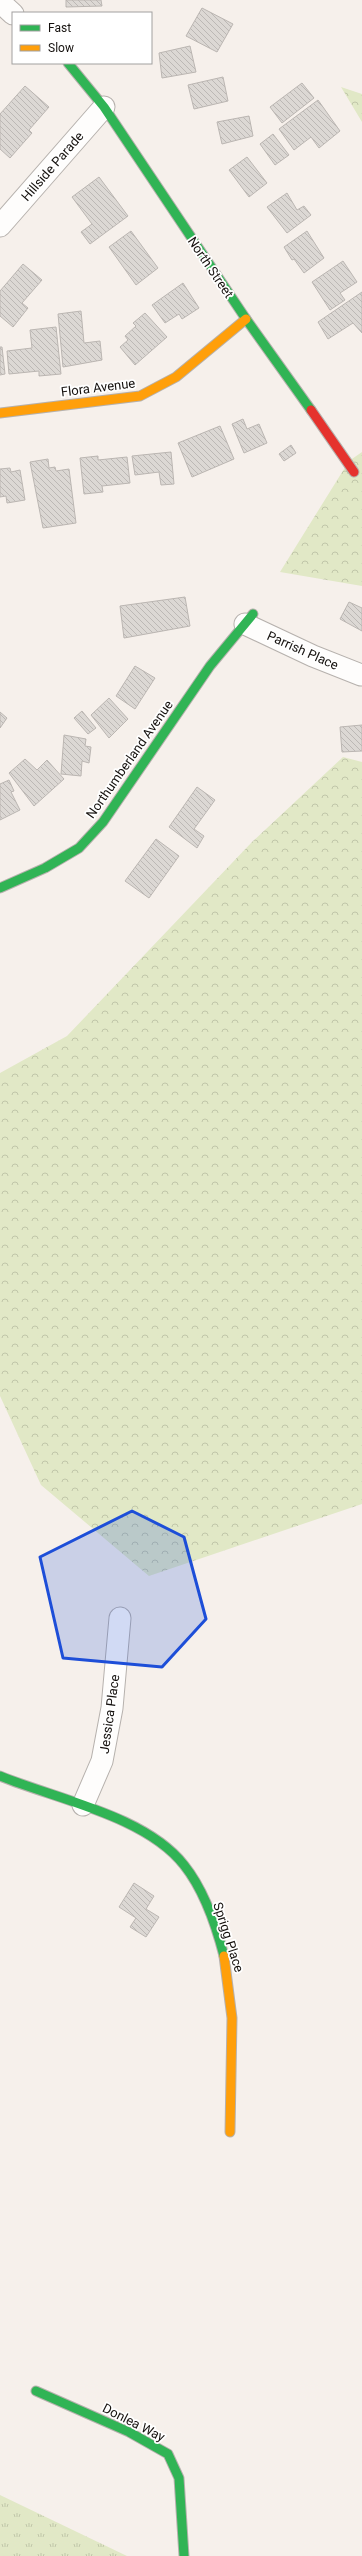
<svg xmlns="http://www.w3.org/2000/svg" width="362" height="2556" font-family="Roboto,sans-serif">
	<defs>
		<pattern id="forest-crowns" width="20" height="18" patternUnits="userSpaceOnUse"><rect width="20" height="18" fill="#e1e8c6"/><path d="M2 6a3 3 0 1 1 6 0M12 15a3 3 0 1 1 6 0" fill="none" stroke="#c0c6a9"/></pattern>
		<pattern id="park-tufts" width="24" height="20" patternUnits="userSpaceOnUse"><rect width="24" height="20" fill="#e1e8c6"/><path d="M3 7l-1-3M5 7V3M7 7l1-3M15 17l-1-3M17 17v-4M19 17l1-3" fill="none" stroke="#c0c6a9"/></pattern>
		<pattern id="building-back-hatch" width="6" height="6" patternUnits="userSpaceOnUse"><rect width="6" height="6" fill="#dcd8d4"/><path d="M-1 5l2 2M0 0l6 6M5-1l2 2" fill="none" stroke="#bcb8b5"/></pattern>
	</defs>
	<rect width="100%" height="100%" fill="#f6f0eb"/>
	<path fill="url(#forest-crowns)" d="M341,87L362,94V122Z
		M362,452V586L280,572L349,461Z
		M343,757L362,762V1504L149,1576L41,1485L0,1396V1073L67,1036L252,842Z"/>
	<path fill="url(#park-tufts)" d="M0,2495L127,2556H0Z"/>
	<path fill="url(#building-back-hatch)" stroke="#bbb6b2" d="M66,0H101L102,6L66,7Z
		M202,8L233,24L217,52L186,36Z
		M190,46L196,72L162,78L159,53Z
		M223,77L228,101L194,109L188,85Z
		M302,83L314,98L282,123L270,107Z
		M25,86L49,107L29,130L32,133L10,158L0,149V114Z
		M318,100L340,131L319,148L311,137L294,150L279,129Z
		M249,116L253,136L222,144L217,122Z
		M273,134L289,155L275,165L260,144Z
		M247,157L267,183L249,197L229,170Z
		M99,177L128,216L90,244L81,232L92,224L72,197Z
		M287,193L297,210L304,206L311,215L287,233L267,207Z
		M131,231L158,268L136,285L109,247Z
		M307,231L324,258L304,273L294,259L292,260L284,247Z
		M343,261L357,282L340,293L345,300L330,310L312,282Z
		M23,264L42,280L22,303L28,308L13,327L0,316V291Z
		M183,283L199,308L182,319L179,314L165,323L152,305Z
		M362,292V333L353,323L328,339L318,322Z
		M81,311L84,343L100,341L102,360L63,367L58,314Z
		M145,313L167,337L135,365L120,347L128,340L125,336L136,326L133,323Z
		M56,327L61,374L39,376V371L9,374L7,351L32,348L30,330Z
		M0,347H2L5,374L0,375Z
		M243,419L247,429L259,424L267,443L244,453L232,424Z
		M220,426L234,459L192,477L178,443Z
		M291,445L296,453L284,461L279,454Z
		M171,452L174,484L161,485L159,472L135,475L132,456Z
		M98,456V460L127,457L130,483L102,486L103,492L84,494L80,458Z
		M48,459L49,468L55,467L56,471L69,469L76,523L43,528L30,462Z
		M10,468L11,472L20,470L25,500L7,503L6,496L0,497V469Z
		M185,597L190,626L124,638L120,606Z
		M349,602L362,608V631L340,619Z
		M135,666L155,678L135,709L116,696Z
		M109,698L128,719L109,738L91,715Z
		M82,711L96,728L88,734L74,718Z
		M0,712L7,718L0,728Z
		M362,725V751L342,752L340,727Z
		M64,735L86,739L85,746L91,747L89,763L82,761L81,776L61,774Z
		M25,759L37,770L47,760L64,779L34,806L9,773Z
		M9,780L14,791L11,792L20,810L0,820V784Z
		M197,787L215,800L194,829L204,836L197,848L169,827Z
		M156,839L179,856L149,898L125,881Z
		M134,1883L154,1896L146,1909L159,1917L146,1937L130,1927L136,1918L119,1907Z"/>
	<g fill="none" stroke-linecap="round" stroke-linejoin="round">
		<defs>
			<path id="street" d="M0,2L13,14
				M0,226L104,107
				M245,624L313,656L361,675
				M83,1805L102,1761L112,1708L120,1618"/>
			<path id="fast" d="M68,63L104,107L246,319L311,410
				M0,888L45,868L79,848L103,822L210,666L253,614
				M0,1776C56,1799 146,1816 184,1865C204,1890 216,1925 224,1956
				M36,2391L129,2432L168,2454L179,2478L184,2556"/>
			<path id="slow" d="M0,413L140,396L176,377L246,319
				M224,1956L232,2018L230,2132"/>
			<path id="jam" d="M311,410L354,472"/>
		</defs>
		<use href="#street" stroke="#b6b1ad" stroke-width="23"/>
		<use href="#fast" stroke="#b6b1ad" stroke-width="11"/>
		<use href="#slow" stroke="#b6b1ad" stroke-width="11"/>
		<use href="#jam" stroke="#b6b1ad" stroke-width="11"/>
		<use href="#street" stroke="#fefdfc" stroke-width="21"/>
		<use href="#fast" stroke="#30b455" stroke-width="9"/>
		<use href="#slow" stroke="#ff9f0a" stroke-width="9"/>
		<use href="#jam" stroke="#e5322d" stroke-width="9"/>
	</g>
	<path fill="#1d4ed8" fill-opacity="0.2" stroke="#1d4ed8" stroke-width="3" stroke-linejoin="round" d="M132,1511L184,1537L206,1619L162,1667L63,1658L40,1557Z"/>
	<g text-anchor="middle" stroke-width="3.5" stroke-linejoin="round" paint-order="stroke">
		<g font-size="13" fill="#15110e" stroke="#fff">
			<text transform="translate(52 166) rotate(-49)" y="5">Hillside Parade</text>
			<text transform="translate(211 267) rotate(56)" y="5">North Street</text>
			<text transform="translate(98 387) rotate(-7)" y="5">Flora Avenue</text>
			<text transform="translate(303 650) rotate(24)" y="5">Parrish Place</text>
			<text transform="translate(129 759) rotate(-55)" y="5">Northumberland Avenue</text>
			<text transform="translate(109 1714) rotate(-82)" y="5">Jessica Place</text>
			<text transform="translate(229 1937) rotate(72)" y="5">Sprigg Place</text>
			<text transform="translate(134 2422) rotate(27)" y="5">Donlea Way</text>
		</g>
	</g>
	<rect x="12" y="12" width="140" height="52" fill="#ffffff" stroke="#a1a09f"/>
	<rect x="20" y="25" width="20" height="6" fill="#30b455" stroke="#a1a09f"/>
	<text x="48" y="32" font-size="12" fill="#15110e">Fast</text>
	<rect x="20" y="45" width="20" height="6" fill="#ff9f0a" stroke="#a1a09f"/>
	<text x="48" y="52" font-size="12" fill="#15110e">Slow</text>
</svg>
